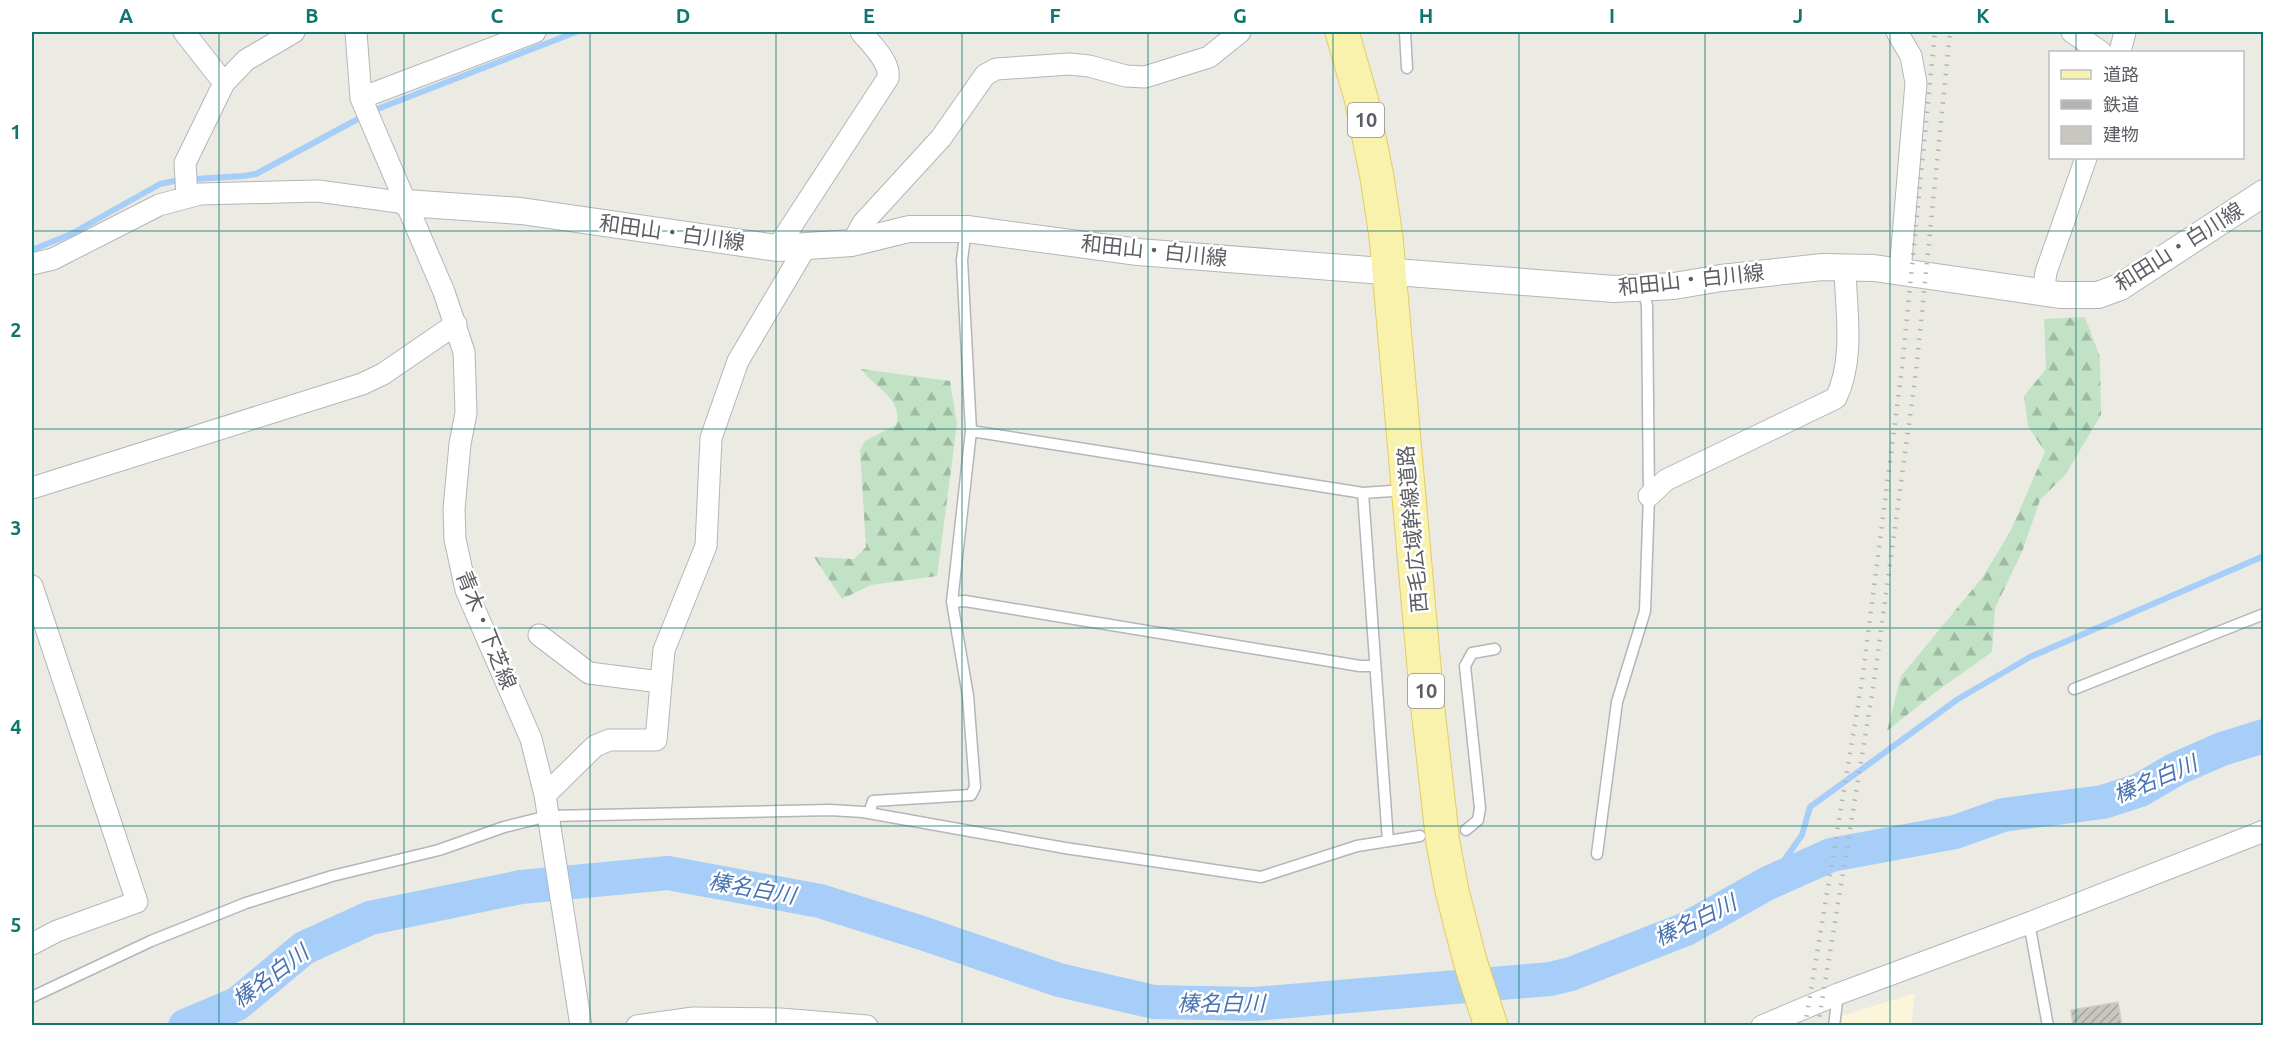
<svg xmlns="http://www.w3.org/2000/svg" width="2295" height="1057" font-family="Ubuntu,'Noto Sans JP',sans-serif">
	<defs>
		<pattern id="forest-firs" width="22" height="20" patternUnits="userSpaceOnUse" patternTransform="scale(1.5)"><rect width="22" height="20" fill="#c1e2c4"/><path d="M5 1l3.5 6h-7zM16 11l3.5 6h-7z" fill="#a0baa3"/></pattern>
		<pattern id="building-hatch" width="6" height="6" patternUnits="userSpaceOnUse" patternTransform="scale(1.5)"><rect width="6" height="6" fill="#c8c6c0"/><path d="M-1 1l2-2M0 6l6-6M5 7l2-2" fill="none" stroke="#a5a49f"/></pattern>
	</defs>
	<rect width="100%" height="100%" fill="#ecebe3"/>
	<path fill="#fbf6d9" d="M1915,993L1911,1025H1841L1842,1016Z"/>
	<path fill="url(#forest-firs)" d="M2085,317L2100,357L2101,415L2065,475L2040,500L2022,552L1995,608L1992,652L1937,691L1887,731L1901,676L1982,578L2010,532L2045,452L2028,426L2024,396L2046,369L2044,319Z
		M861,369L950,381L957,424L937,576L871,585L842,599L814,557L854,559L866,547L860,450L865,441L896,425C904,399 875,388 861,369Z"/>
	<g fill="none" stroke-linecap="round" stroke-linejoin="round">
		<path stroke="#a7cef8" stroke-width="6" d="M375,110L576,32
			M32,250L71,234L160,184L179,180L243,176L256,174L356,120
			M1768,883L1802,835L1810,807L1958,699L2030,657L2264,556"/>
		<path stroke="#a7cef8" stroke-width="34" d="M185,1026L237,1004L304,948L370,918L521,887L668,873L820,901L922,933L1059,980L1154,1002L1255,1004L1550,979L1571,974L1686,929L1768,883L1831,855L1955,832L2003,815L2103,802L2140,790L2176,769L2222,749L2264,736"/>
	</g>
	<path fill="url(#building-hatch)" stroke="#d0cdc2" stroke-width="1.5" d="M2118,1002L2122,1026H2073L2071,1010Z"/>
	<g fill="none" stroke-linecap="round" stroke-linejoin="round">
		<defs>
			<path id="service" d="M1405,32L1407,68
				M966,229L962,260L971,431L952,602L965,601L1360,666H1375
				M971,431L1363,493L1406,490
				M1363,493L1388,841
				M2074,689L2264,614
				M869,813L873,801L971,795L975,787L968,696L952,602
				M1466,830L1478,820L1480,808L1465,666L1472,653L1495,649
				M1597,854L1617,702L1645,611L1649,496L1647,306L1643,287
				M2029,923L2048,1026
				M32,997L151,941L246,903L332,876L439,850L504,827L548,816L830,810L863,812L1065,848L1261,877L1357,846L1420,836
				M1834,1026L1838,994"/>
			<path id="minor" d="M184,32L224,83L185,163L187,197
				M356,32L361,98L444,292L464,352L466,413L460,444L454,509L455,539L466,590L531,739L545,795L581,1026
				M1897,32L1911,56L1916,83L1900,272
				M2072,32L2101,52
				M2120,52L2125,32
				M224,83L246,60L294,32
				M361,98L535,32
				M852,243L863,223L941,138L985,75L996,69L1070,64L1089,66L1126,76L1145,77L1209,57L1240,32
				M777,248L888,78C891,62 870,43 861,32
				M32,264L53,259L159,205L200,194L318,191L406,203
				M2043,293L2046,272L2086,158
				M32,488L362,384L383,374L456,324
				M1649,496L1666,480L1836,398C1855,359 1846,310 1845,269
				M32,586L137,902L57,931L32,944
				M539,635L589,673L660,682
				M545,795L595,746L609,740H656L664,650L706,546L711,438L738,361L805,248
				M637,1026L693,1018L780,1019L867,1026
				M1762,1026L1838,994L2029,923L2264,831"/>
			<path id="tertiary" d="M406,203L521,211L777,248L852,243L909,229H967L1138,252L1614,289L1674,286L1721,278L1822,267L1874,268L2060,295H2098L2120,287L2264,193"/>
			<path id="primary" d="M1342,32L1361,98L1377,177L1386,237L1427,701L1443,843L1452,891L1470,961L1491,1026"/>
		</defs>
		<use href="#service" stroke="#b3b5b9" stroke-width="13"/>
		<use href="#minor" stroke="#b3b5b9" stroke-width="23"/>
		<use href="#tertiary" stroke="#b3b5b9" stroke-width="28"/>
		<use href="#primary" stroke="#e5cb63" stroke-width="35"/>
		<use href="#service" stroke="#fff" stroke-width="10"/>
		<use href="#minor" stroke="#fff" stroke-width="21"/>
		<use href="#tertiary" stroke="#fff" stroke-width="26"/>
		<use href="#primary" stroke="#f8f2ac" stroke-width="33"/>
		<path stroke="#b3b4b4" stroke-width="4.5" stroke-dasharray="1.5 8" stroke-linecap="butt" d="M1805,1026L1862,681L1902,368L1935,32
			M1818,1026L1874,682L1916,372L1950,32"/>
	</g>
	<path fill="none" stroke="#0f766e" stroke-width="1.5" stroke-opacity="0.55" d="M219,32V1026M404,32V1026M590,32V1026M776,32V1026M962,32V1026M1148,32V1026M1333,32V1026M1519,32V1026M1705,32V1026M1890,32V1026M2076,32V52M2076,158V1026M32,231H2264M32,429H2264M32,628H2264M32,826H2264"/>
	<g text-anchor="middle" stroke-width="5" stroke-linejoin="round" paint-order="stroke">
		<g fill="#fff" stroke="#8c8e91" stroke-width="1.5">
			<rect x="1348" y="103" width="36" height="34" rx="4.5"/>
			<rect x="1408" y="674" width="36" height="34" rx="4.5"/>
		</g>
		<g font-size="20" font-weight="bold" fill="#5b5e62">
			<text x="1366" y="127">10</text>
			<text x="1426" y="698">10</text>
		</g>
		<g font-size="21" fill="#5b5e62" stroke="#fff">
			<text transform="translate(672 233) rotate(8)" y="7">和田山・白川線</text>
			<text transform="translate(2179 247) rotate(-32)" y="7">和田山・白川線</text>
			<text transform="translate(1154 251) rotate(6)" y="7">和田山・白川線</text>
			<text transform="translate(1691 280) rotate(-6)" y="7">和田山・白川線</text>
			<text transform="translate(1413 529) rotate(-95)" y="7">西毛広域幹線道路</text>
			<text transform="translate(486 630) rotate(68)" y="7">青木・下芝線</text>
		</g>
		<g font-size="22" font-style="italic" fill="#4973b1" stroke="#fff">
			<text transform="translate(2155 779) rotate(-23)" y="8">榛名白川</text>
			<text transform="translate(752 888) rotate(10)" y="8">榛名白川</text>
			<text transform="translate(1695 920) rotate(-26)" y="8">榛名白川</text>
			<text transform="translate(270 976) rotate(-37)" y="8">榛名白川</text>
			<text x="1221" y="1011">榛名白川</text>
		</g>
	</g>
	<rect width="2295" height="1057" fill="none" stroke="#ffffff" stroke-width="66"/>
	<rect x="2049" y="51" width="195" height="108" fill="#ffffff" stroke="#bdbfc0" stroke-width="1.5"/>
	<rect x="2061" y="70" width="30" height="9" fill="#f8f2ac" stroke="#bdbfc0" stroke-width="1.5"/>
	<text x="2103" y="81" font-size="18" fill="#5b5e62">道路</text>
	<rect x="2061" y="100" width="30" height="9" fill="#b3b4b4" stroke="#bdbfc0" stroke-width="1.5"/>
	<text x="2103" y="111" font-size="18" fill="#5b5e62">鉄道</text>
	<rect x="2061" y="126" width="30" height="18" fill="#c8c6c0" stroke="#bdbfc0" stroke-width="1.5"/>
	<text x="2103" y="141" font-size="18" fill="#5b5e62">建物</text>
	<rect x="33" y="33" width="2229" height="991" fill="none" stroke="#0f766e" stroke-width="2"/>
	<g font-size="20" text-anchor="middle" font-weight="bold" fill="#0f766e">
		<text x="126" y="23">A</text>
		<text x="312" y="23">B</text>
		<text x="497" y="23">C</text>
		<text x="683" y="23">D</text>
		<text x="869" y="23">E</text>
		<text x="1055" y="23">F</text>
		<text x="1240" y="23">G</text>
		<text x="1426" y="23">H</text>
		<text x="1612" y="23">I</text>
		<text x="1798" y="23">J</text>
		<text x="1983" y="23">K</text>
		<text x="2169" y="23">L</text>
		<text x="16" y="139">1</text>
		<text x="16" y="337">2</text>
		<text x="16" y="535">3</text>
		<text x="16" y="734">4</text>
		<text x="16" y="932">5</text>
	</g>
</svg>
